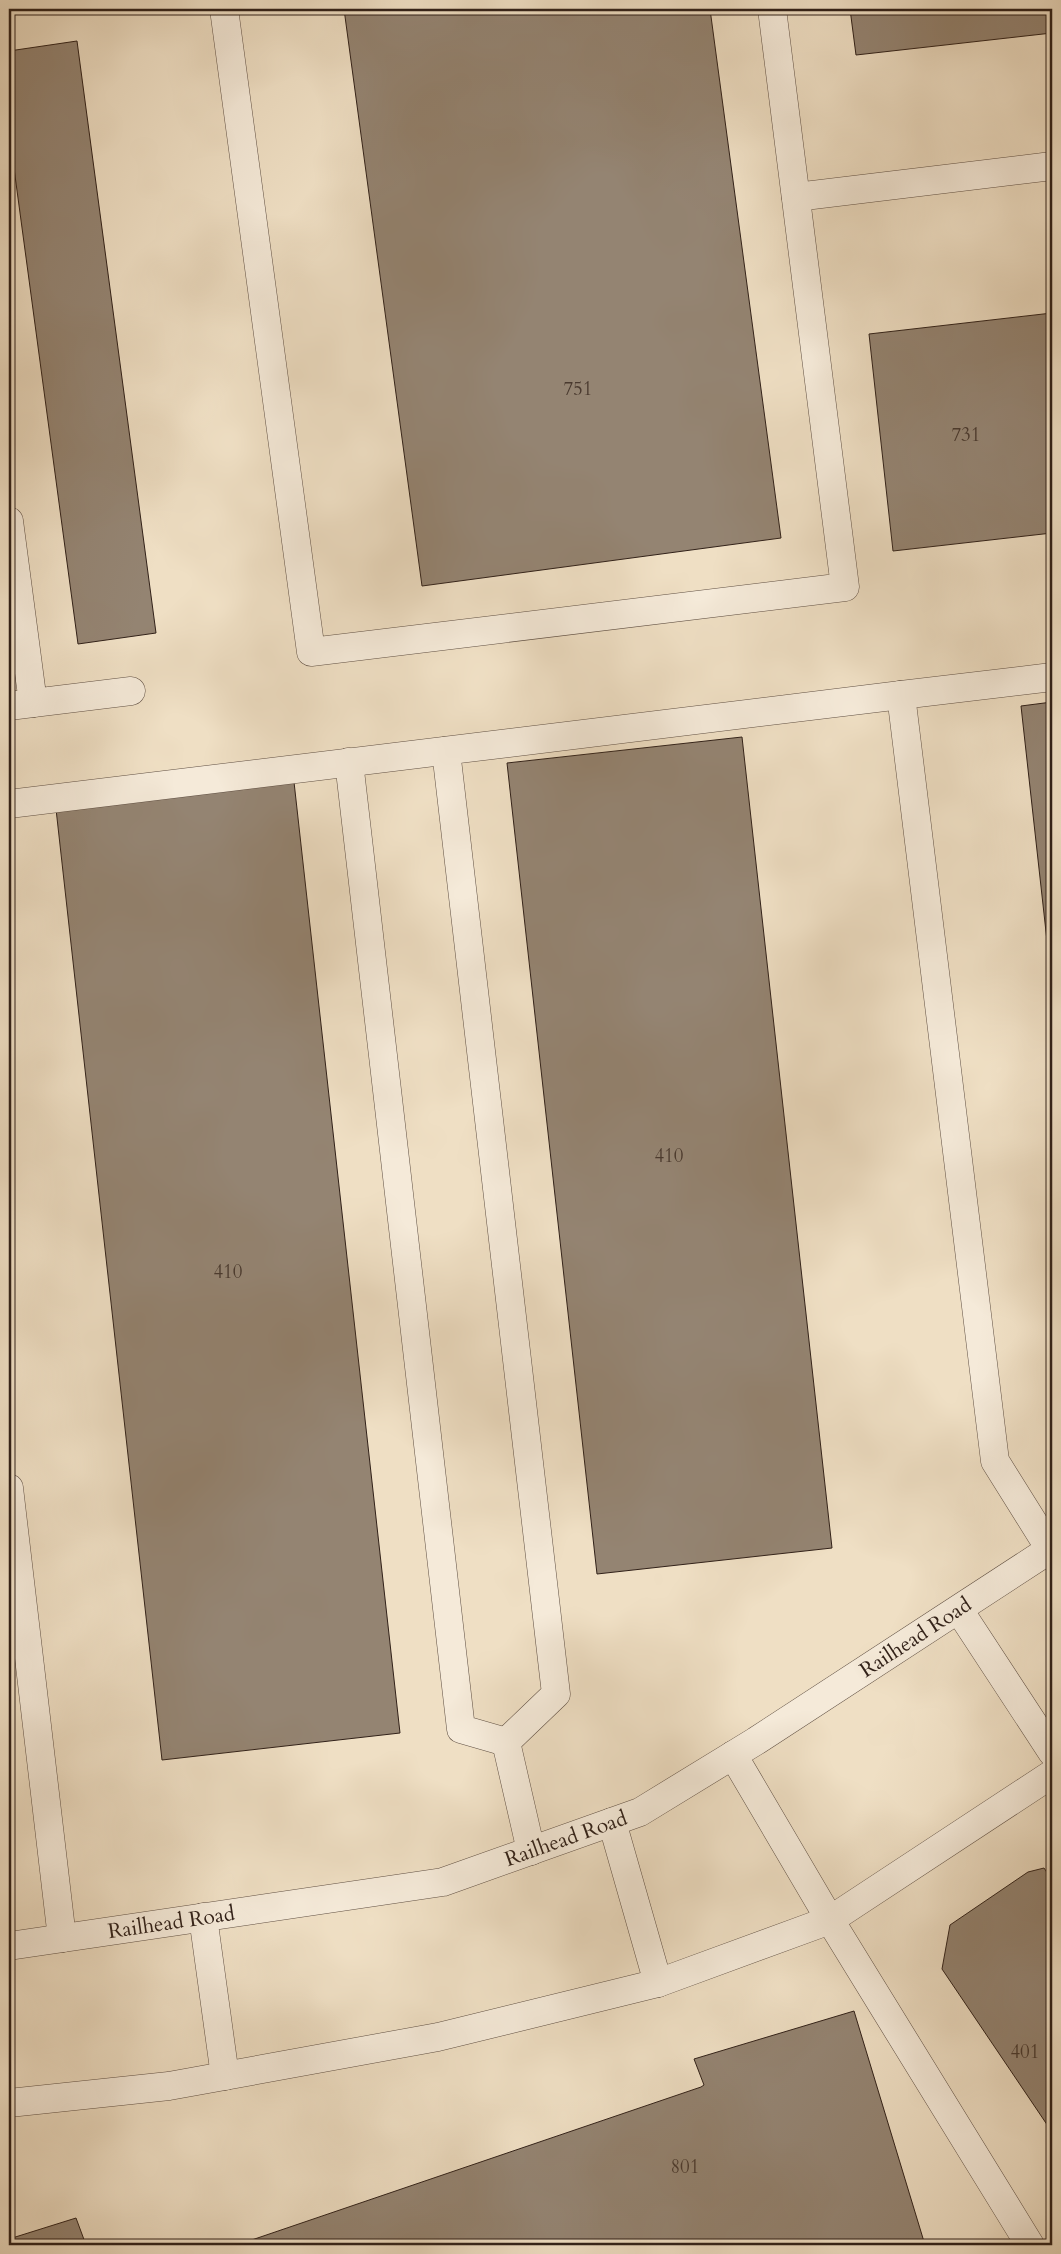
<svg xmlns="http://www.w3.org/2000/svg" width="1061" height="2254" font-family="Cardo,serif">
	<rect width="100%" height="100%" fill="#efdfc4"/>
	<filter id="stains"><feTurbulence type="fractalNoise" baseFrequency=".004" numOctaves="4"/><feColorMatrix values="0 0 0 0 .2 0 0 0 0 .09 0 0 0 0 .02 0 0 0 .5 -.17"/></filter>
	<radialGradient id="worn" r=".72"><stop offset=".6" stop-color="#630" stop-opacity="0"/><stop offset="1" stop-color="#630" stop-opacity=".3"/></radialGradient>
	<path fill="#948472" stroke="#312119" d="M344,9H710L781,538L422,586Z
		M850,9H1052V33L856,55Z
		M77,41L156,633L78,644L9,131V51Z
		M1052,313V533L893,551L869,334Z
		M1052,702V986L1021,706Z
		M742,737L832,1548L597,1574L507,763Z
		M294,782L400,1733L162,1760L56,809Z
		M1044,1868L1052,1880V2132L942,1969L950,1925L1028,1872Z
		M854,2011L925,2245H237L701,2087L704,2085L694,2059Z
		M76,2218L86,2245H9V2239Z"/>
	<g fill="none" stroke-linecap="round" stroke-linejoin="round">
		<defs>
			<g id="minor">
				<path d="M224,9L311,652L845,587L772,9"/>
				<path d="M796,197L1052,166"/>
				<path d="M9,521L33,703L131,691"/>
				<path d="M9,706L33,703"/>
				<path d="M446,751L556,1694L506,1742L531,1851"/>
				<path d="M349,762L461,1729L506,1742"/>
				<path d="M9,804L901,695"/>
				<path d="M9,1488L62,1938"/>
				<path d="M1050,1549L995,1461L901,695L1052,677"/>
				<path d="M959,1610L1052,1752"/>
				<path d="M733,1755L830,1920L1052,1774"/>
				<path d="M612,1822L658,1983"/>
				<path d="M203,1917L225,2076"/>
				<path id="s1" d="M9,1946L443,1882L640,1812L756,1741L1052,1548"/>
				<path d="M9,2103L169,2086L438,2037L658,1983L830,1920L1030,2245"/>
			</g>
		</defs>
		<use href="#minor" stroke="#605044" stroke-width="29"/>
		<use href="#minor" stroke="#f5ead9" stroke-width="28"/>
	</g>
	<g text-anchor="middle" stroke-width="4" stroke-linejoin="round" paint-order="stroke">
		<g font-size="19" fill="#4a3a2f">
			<text x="578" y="395">751</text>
			<text x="966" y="441">731</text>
			<text x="669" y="1162">410</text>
			<text x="228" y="1278">410</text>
			<text x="1025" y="2058">401</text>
			<text x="685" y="2173">801</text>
		</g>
		<g font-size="21" fill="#312119" stroke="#f5ead9">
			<text dy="7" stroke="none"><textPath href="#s1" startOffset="974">Railhead Road</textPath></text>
			<text dy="7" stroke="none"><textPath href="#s1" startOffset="569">Railhead Road</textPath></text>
			<text dy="7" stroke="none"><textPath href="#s1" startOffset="164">Railhead Road</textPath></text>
		</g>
	</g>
	<rect width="1061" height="2254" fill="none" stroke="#efdfc4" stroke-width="30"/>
	<rect x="10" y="10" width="1041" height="2234" fill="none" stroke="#312119" stroke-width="2.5"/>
	<rect x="15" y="15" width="1031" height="2224" fill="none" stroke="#312119"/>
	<rect width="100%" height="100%" filter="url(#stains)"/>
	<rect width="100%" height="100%" fill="url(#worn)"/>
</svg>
